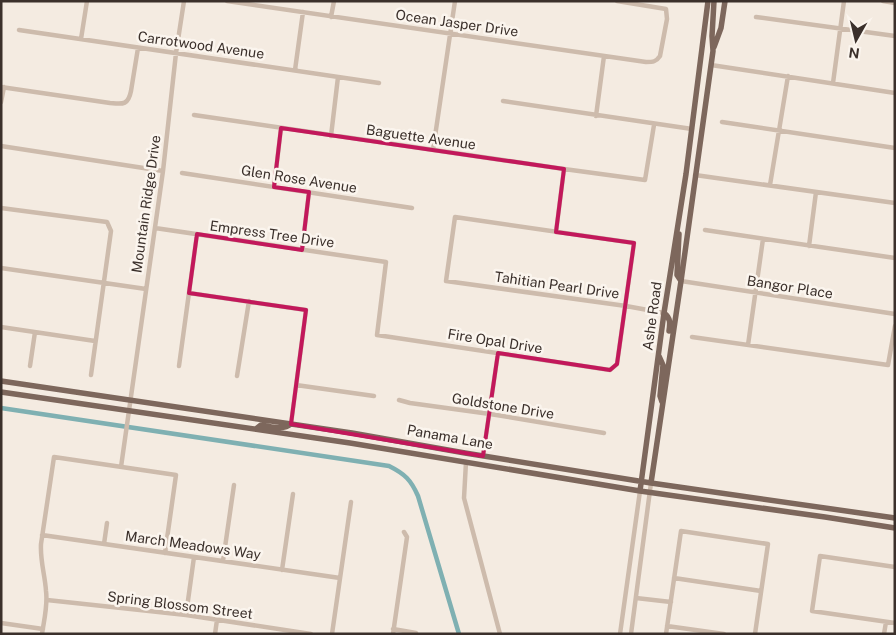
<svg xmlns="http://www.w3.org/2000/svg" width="896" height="635" font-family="'Public Sans',sans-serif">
	<rect width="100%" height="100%" fill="#f4ebe1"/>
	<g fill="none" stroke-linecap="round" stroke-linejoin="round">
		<path stroke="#7fb0b2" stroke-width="4.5" d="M1,408L389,466C405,474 411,480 418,496L459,634"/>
		<path stroke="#cdbbac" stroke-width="4.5" d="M227,1L646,62C653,62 656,62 660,56L667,19L666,9L617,1
			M883,1L895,3
			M331,17L334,1
			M756,17L895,36
			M19,30L379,83
			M81,39L87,1
			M711,65L895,93
			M295,70L303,12
			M833,83L844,1
			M1,87L110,103C122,104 128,106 131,91L138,48
			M503,101L692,129
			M1,102L4,87
			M194,115L564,169L645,180L654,125
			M596,116L604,56
			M722,122L895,148
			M331,136L338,77
			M1,146L163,171
			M433,150L455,1
			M182,173L412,208
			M695,175L895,203
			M770,185L788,76
			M274,187L281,128
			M1,208L107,222L111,231L91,375
			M155,228L386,262L377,335L610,370L617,364L634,243L455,217L446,281L626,306L664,313
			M705,230L895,258
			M556,232L564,169
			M809,246L816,192
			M302,250L309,192
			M1,268L146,289
			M681,281L895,314
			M189,293L306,310L291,424
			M1,327L95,341
			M692,337L888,365L895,326
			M748,345L763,239
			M30,366L35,332
			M179,366L197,234
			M237,376L249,301
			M296,385L374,396
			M399,400L410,403L490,414L604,433
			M483,456L498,353
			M466,462L464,498L500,634
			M121,467L163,171L176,53L184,1
			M42,535L340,578
			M104,544L107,523
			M223,561L234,485
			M895,567L820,556L812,611L895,623
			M282,570L293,494
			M674,578L761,591
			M636,598L671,602
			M47,600L186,615L311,634
			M186,615L194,557
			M1,623L43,629
			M667,626L724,634
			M393,629L416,633
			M42,634C44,620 48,605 46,591C45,575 40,561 41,544L54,457L176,475L165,553
			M215,634L217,620
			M332,634L351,502
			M393,634L407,537L404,532
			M620,634L640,491
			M631,634L651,483
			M666,634L681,531L768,544L755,634
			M884,634L886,622"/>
		<path stroke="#7d675c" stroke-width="5.5" d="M714,47L721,28L725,1
			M679,234L677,275L681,281
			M664,313C671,318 670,324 669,331
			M659,356L663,365L660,396L662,402
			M1,381L352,433L465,453L651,483L895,518
			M1,392L350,443L640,491L825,517L895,528
			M256,429L261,425C270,426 283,431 291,424
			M651,483L681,281L713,51L712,36L714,1
			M640,491L664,313L686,174L708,1"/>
	</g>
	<path fill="none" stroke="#c2185b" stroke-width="4" stroke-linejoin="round" d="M281,128L564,169L556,232L634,243L617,364L610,370L498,353L483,456L291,424L306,310L189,293L197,234L302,250L309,192L274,187Z"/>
	<g text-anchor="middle" stroke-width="5" stroke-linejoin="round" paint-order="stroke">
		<g font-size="14" fill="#3b302b" stroke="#fbf5ee">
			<text transform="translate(457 23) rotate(8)" y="5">Ocean Jasper Drive</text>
			<text transform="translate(201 45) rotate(8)" y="5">Carrotwood Avenue</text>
			<text transform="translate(421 137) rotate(8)" y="5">Baguette Avenue</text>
			<text transform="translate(299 179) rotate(9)" y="5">Glen Rose Avenue</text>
			<text transform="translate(146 204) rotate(-82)" y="5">Mountain Ridge Drive</text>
			<text transform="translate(272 234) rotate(8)" y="5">Empress Tree Drive</text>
			<text transform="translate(557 285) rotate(8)" y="5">Tahitian Pearl Drive</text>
			<text transform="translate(790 287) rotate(9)" y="5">Bangor Place</text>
			<text transform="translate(652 316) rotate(-82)" y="5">Ashe Road</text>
			<text transform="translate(495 341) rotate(9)" y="5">Fire Opal Drive</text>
			<text transform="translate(503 406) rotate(9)" y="5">Goldstone Drive</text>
			<text transform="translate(450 437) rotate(10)" y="5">Panama Lane</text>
			<text transform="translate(193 545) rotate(8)" y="5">March Meadows Way</text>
			<text transform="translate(180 605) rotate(7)" y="5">Spring Blossom Street</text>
		</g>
	</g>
	<rect width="896" height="635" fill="none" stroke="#3b302b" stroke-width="5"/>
	<g transform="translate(856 40) rotate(188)" stroke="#fbf5ee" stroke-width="4" paint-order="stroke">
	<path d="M0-4L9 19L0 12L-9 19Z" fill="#3b302b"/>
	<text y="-8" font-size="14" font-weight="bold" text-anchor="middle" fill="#3b302b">N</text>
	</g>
</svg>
